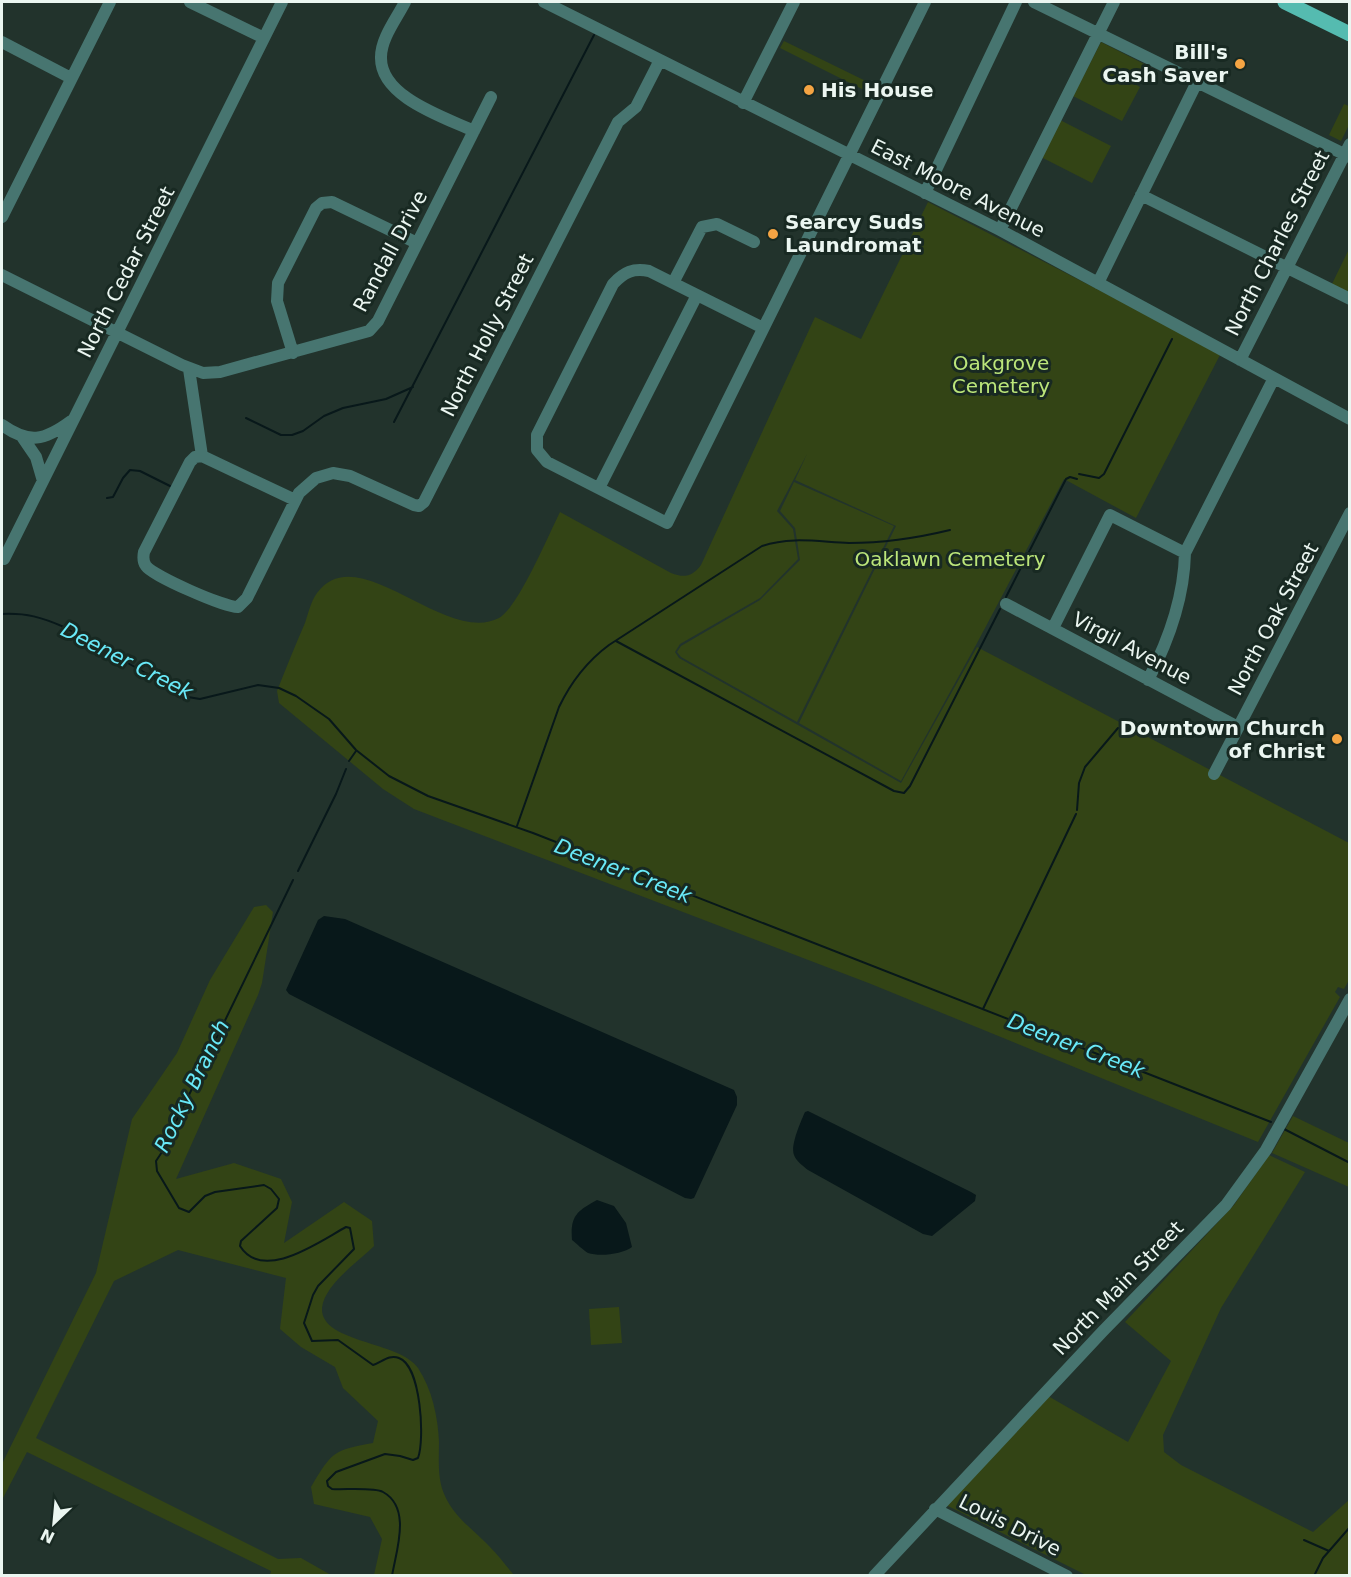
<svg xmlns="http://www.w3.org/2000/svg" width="1351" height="1577" font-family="'DejaVu Sans',sans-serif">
	<rect width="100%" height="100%" fill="#22332c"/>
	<path fill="#334415" d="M784,41L876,86L872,94L780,48Z
		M1101,42L1150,67L1145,75L1134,70L1128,80L1140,87L1122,121L1073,96Z
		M1344,104L1349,106V125L1341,141L1329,135Z
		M1060,120L1111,146L1092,183L1041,157Z
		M928,202L1221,353L1136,518L1064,479L976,645L901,781L799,723L896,526L795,480L807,454L777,511L793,529L798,559L760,598L680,644L675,652L679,658L901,783L977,647L1349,843V980L1344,989L1338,987L1335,992L1340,997L1258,1142L871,984L414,809L383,789L279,703L277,691C286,668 295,646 305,623C308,614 311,601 317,593C358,537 445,646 499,618C518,608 549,534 560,512L671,573C684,578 692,577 701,565L815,317L861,339Z
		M1349,249V296L1331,286Z
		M794,482L894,526L797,722L681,657L677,652L681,646L760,600L800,560L795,528L780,511Z
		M266,905L273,912L262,983L258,995L176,1179L234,1163L281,1179L292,1202L284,1243L344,1202L372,1221L374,1246C359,1261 324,1285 322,1308C320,1343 400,1341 418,1368C432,1389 438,1417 439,1442C439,1460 437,1479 445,1496C454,1517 475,1531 490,1547C499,1556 506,1566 514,1575H374L382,1539L370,1517L314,1504L311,1487C332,1452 333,1450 373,1443L378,1421L343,1388L335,1367L301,1347L280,1329L286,1278L178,1250L114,1281L36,1438L278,1559L301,1558L331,1575H270L271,1571L27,1452L2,1500V1464L96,1273L132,1119L177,1053L210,980L254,907Z
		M1293,1116L1349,1143V1187L1272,1153Z
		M1269,1155L1305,1172L1221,1308L1163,1435L1164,1452L1181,1465L1313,1532L1349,1500V1575H1086L946,1505L1048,1396L1128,1442L1171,1361L1125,1322L1234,1205Z
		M619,1307L622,1343L591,1345L589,1309Z"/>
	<path fill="#08181a" d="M324,916L345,919L734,1090L737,1097V1105L694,1198L691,1199L685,1198L289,994L286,990L318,920Z
		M808,1111L971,1192L976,1195L975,1201L932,1236L923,1234L808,1170C803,1166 796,1161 794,1155C790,1146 801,1121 805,1112Z
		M597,1200L614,1206L626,1223L632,1247C623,1254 600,1257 588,1253C583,1250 577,1244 572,1240C570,1216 577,1211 597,1200Z"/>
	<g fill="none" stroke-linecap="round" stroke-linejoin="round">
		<path stroke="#08181a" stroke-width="2" d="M246,418L281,435H292L303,431L324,416L343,408L386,399L413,387
			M394,422L594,35
			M1079,474L1099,478L1104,474L1172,339
			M107,498L113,497L123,478L130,470L140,471L170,486
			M1006,597L1066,479L1070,477L1077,479
			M2,614C27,613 41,617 64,627L188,697L200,699L258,685L279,688L296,696L329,719L356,750L389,776L428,796L533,833L1271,1122
			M616,641L894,791L904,793L910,786L1000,609
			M349,761L356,751
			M1077,810L1079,783L1085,767L1118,728
			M517,826L559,707C571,682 586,662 609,645L762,546C791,536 820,542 849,543C883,543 917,538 950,530
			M298,871L336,794L346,769
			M293,880L172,1130L171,1136L164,1149L156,1161L157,1171L179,1208L189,1212L205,1196L215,1192L264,1185L271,1189L279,1199L277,1208L241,1241L240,1246C263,1283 320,1241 346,1227L350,1228L354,1249L318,1286L313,1295L304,1323L312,1341L338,1340L373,1365C382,1362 389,1354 399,1358C421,1366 425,1439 418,1458L413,1460L400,1456L385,1454L336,1472L327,1481L328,1486L332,1489C343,1490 374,1487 383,1492C412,1508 396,1551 392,1576
			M983,1009L1076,814
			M1284,1129L1350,1163
			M1304,1540L1329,1551
			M1314,1576L1323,1558L1350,1527"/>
		<path stroke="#477570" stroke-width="12" d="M190,2L264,38
			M405,2C397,18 381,38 381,57C380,97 444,117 474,131
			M544,2L1000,230L1350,419
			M1034,2L1350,157
			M2,42L71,78
			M743,103L794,2
			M925,193L1016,2
			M1141,195L1350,299
			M2,217L110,2
			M1000,230L1114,2
			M2,275L182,365L203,373L220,372L369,331L378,321L491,97
			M673,283L702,227L717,224L754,242
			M1098,283L1197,82
			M763,328L649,271C633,268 624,272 613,284L537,435V450L547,462L667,523L925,2
			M293,353L277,301L278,283L316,208L322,203L332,202L417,243
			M1240,360L1350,144
			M189,369L202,456L195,457L190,462L144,552C143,557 143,562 146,566C153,576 226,608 238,607L247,598L299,493L316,478L333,473L350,476L414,505L419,506L424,502L618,122L636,107L660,60
			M2,425C29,444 44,441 71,421
			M23,438L36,457L43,481
			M202,456L295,500
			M599,488L697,295
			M4,559L282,2
			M1006,604L1238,727
			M1053,628L1110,515L1185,553
			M1148,680C1169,640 1184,598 1185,553L1274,378
			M1214,774L1350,513
			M935,1509L1067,1576
			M874,1576L1103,1331L1226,1205L1266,1150L1350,999"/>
		<path stroke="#55bbb0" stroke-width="15" d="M1285,2L1350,34"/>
	</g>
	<g fill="#f4a443" stroke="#182922" stroke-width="2">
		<circle cx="1240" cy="64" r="6"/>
		<circle cx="809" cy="90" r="6"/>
		<circle cx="773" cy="234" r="6"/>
		<circle cx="1337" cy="739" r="6"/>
	</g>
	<g text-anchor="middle" stroke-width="6" stroke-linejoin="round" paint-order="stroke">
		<g font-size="20" font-weight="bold" fill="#ebf6f1" stroke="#182922" text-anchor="end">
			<text x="1228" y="59">Bill's<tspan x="1228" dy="23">Cash Saver</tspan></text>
			<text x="821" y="97" text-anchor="start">His House</text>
			<text x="785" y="229" text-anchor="start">Searcy Suds<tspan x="785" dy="23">Laundromat</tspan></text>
			<text x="1325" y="735">Downtown Church<tspan x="1325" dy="23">of Christ</tspan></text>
		</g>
		<g font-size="20" fill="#ebf6f1" stroke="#182922">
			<text transform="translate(958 188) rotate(27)" y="7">East Moore Avenue</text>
			<text transform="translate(1277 243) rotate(-63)" y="7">North Charles Street</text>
			<text transform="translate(390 251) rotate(-62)" y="7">Randall Drive</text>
			<text transform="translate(126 272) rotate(-63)" y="7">North Cedar Street</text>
			<text transform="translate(487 335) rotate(-63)" y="7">North Holly Street</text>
			<text transform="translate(1273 619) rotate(-62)" y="7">North Oak Street</text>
			<text transform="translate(1132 648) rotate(28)" y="7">Virgil Avenue</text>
			<text transform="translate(1118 1288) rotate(-46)" y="7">North Main Street</text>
			<text transform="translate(1010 1525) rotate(27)" y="7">Louis Drive</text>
		</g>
		<g font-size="20" fill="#bce67a" stroke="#182922">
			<text x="1001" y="370">Oakgrove<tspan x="1001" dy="23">Cemetery</tspan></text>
			<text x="950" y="566">Oaklawn Cemetery</text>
		</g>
		<g font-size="21" font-style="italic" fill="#69e9f8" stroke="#182922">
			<text transform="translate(127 661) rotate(27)" y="7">Deener Creek</text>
			<text transform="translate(623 871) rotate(21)" y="7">Deener Creek</text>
			<text transform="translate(1076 1046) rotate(21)" y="7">Deener Creek</text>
			<text transform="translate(192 1086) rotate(-64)" y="7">Rocky Branch</text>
		</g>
	</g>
	<rect width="1351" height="1577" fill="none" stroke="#ebf6f1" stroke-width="6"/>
	<g transform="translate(54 1523) rotate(206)" stroke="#182922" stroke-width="4.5" paint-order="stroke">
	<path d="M0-4.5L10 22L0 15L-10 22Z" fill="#ebf6f1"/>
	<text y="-9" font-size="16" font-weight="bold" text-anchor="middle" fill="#ebf6f1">N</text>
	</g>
</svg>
